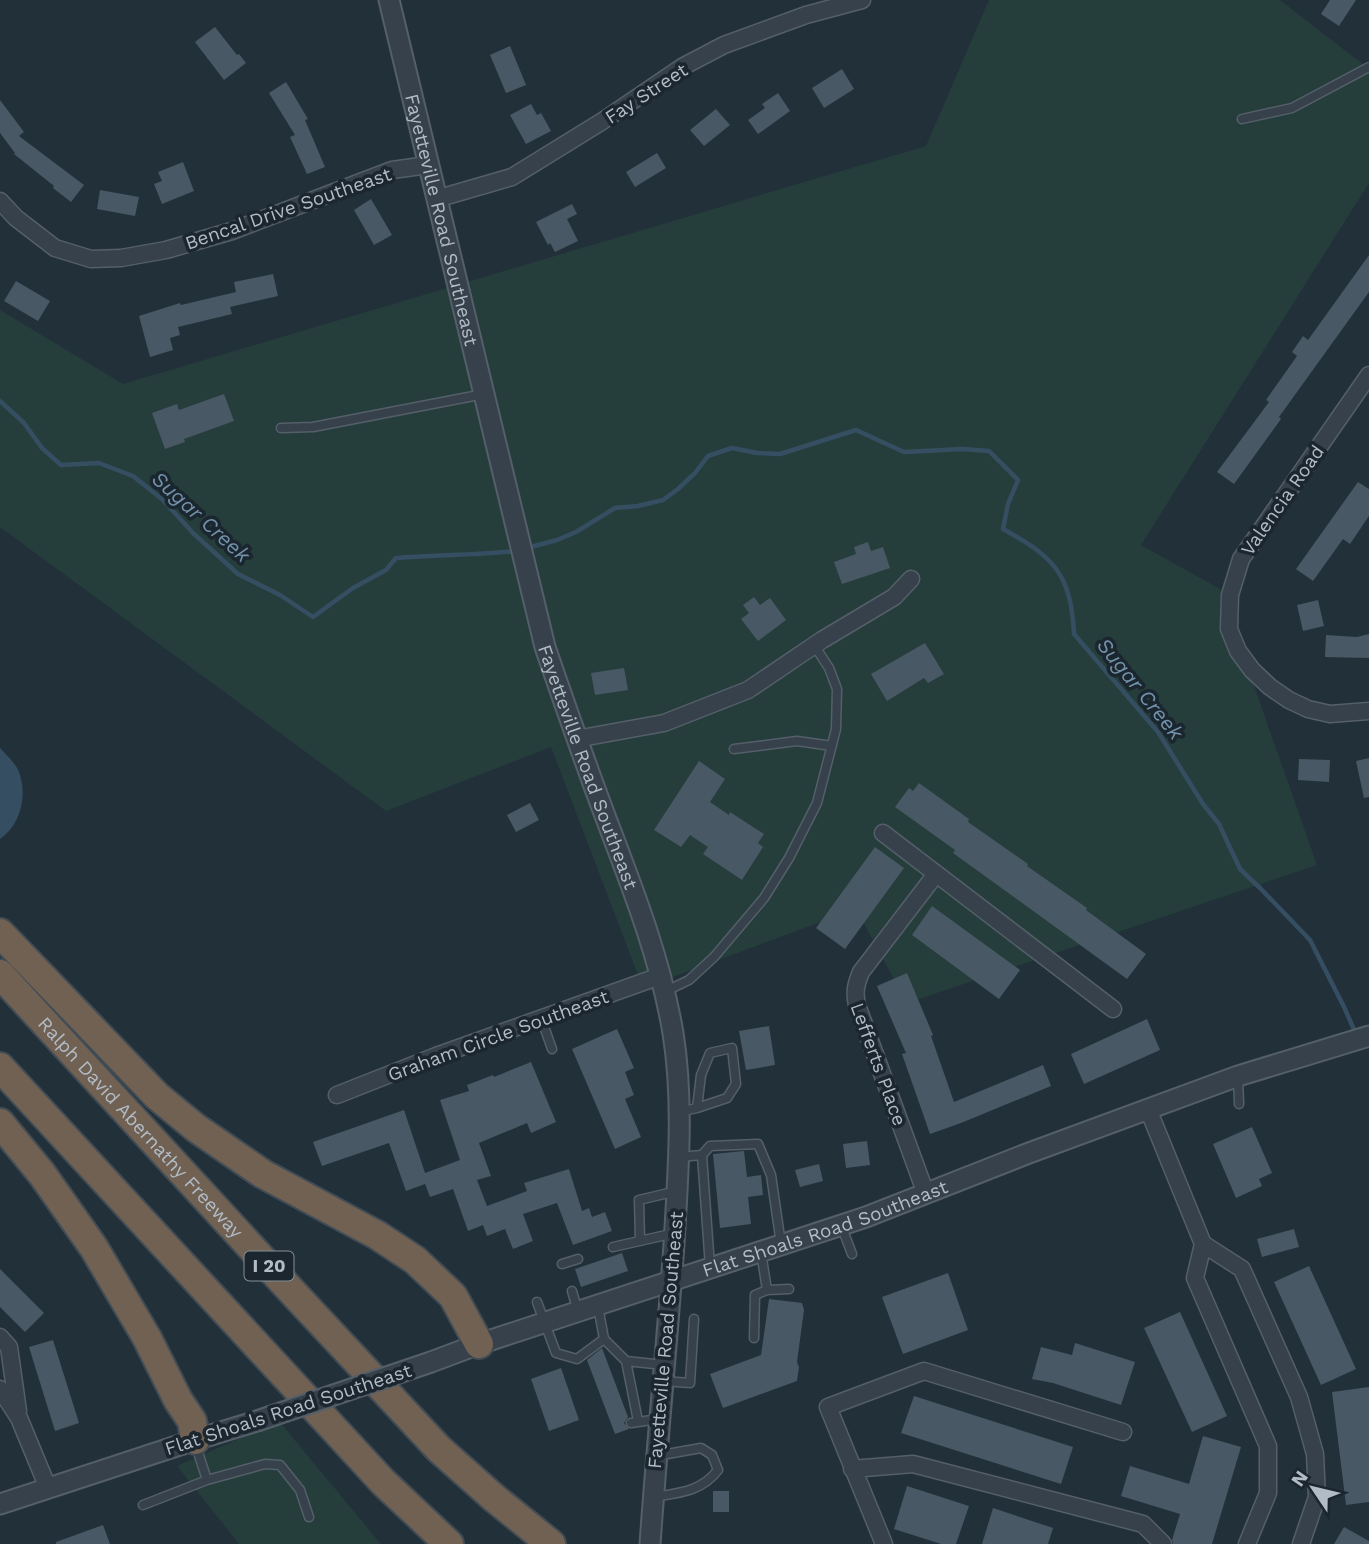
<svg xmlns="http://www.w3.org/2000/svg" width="1369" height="1544" font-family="'Work Sans',sans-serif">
	<rect width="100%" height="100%" fill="#22303a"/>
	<path fill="#253e3c" d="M989,0H1280L1369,69V183L1141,545L1220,589L1317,865L907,1003L856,909L643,988L551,747L386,811L0,527V310L123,384L926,146Z
		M279,1421L381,1544H239L177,1466Z"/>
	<path fill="#364e62" d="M0,748C7,756 17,764 20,775C27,798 20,825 0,839Z"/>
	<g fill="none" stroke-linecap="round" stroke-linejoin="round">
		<path stroke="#364e62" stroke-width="4.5" d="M0,401L24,423L42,448L61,465L99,463L133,476L163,500L193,533L238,574L280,595L313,617L353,588L386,570L396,558C436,555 476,555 515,551
			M527,548L557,540L576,532L615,508L638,506L663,500L678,489L695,473L708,456L732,448L757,453L780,454L856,430L904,452L962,449L989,451L1018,480L1008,504L1003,529C1054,557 1071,574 1074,634L1158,732L1203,804L1219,824L1240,869L1261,889L1310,940L1344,1007L1356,1034"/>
	</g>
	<path fill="#485864" d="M1330,0H1356L1339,26L1321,14Z
		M215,27L237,55L239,54L246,63L224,80L195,42Z
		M510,46L526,85L506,93L490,55Z
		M842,69L854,89L824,108L812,88Z
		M286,82L308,119L305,120L325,167L307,174L290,137L295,135L269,93Z
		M778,93L790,111L758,134L748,120L765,108L762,104Z
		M0,100L24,132L19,136L84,185L71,202L53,188L54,186L14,154L15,153L0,133Z
		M531,104L537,115L541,113L551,131L526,144L510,115Z
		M716,109L730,125L704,146L690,130Z
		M657,153L666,168L635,187L626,172Z
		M183,162L194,191L162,204L154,184L162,181L158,172Z
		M100,190L139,197L135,216L97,209Z
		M371,199L392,235L374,245L354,210Z
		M572,204L577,214L567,219L578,241L555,252L550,243L548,245L536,222Z
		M1369,255V292L1279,417L1281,419L1234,484L1217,472L1269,402L1266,400L1297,356L1292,352L1303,336L1308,340Z
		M273,274L278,296L230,307L232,314L178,327L180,335L170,338L173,350L150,357L139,316L180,303L181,305L236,292L234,282Z
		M16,281L50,301L38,321L4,301Z
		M224,394L234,421L184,439L185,442L165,449L152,413L177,404L179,410Z
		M1358,482L1369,489V516L1350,544L1343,539L1313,581L1296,569Z
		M868,542L871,551L883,547L890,568L842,584L834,562L856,554L854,547Z
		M754,597L760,605L770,598L786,620L758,641L741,619L749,613L743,605Z
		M1318,600L1324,626L1303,631L1297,605Z
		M1369,634V658L1325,657L1326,635L1357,637Z
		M925,643L944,674L928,683L924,678L887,701L871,674Z
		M624,668L628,690L595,695L591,673Z
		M1369,758V797L1364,798L1356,761Z
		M1299,759L1330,760L1329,782L1298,780Z
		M699,761L725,779L710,802L729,815L730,812L764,834L758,843L763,847L742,880L703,854L708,847L690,835L681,847L654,830Z
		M919,783L969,819L968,822L1028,864L1027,866L1087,908L1086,910L1146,954L1127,979L953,853L955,850L895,807L909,788L913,791Z
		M530,803L539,820L516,832L507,815Z
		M875,847L904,868L845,949L816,928Z
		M932,906L1020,970L999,999L912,935Z
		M907,973L933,1035L931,1036L954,1102L1043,1065L1051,1086L961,1123L930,1134L902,1054L906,1053L877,986Z
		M1147,1019L1160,1050L1084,1084L1071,1054Z
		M769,1026L775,1065L746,1070L739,1031Z
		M617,1029L634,1068L625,1072L634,1095L625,1099L641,1137L615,1149L572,1049Z
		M531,1062L556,1122L531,1133L527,1123L479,1143L491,1176L477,1180L487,1206L527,1191L524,1183L569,1169L582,1211L589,1208L592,1217L605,1212L612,1231L573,1245L557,1203L523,1214L533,1241L513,1249L505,1229L487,1236L483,1225L468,1231L453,1189L430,1197L425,1184L406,1191L389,1143L322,1166L313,1142L404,1110L425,1173L460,1160L440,1100L469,1091L467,1085L493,1075L494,1077Z
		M1252,1127L1272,1173L1259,1179L1262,1186L1236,1198L1213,1144Z
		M867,1141L870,1165L846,1168L843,1144Z
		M744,1151L747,1177L761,1175L763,1195L748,1197L751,1224L720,1228L713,1154Z
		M819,1164L823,1181L800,1187L795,1170Z
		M1294,1229L1299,1247L1262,1257L1257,1239Z
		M622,1253L628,1271L581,1287L575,1269Z
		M1309,1266L1356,1369L1321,1385L1274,1282Z
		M0,1269L44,1313L25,1332L0,1307Z
		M948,1273L968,1330L903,1354L882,1297Z
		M769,1299L802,1303L804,1310L797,1362L799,1367L797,1381L723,1408L710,1374L761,1355Z
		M1180,1312L1227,1416L1192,1432L1144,1328Z
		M53,1340L79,1423L55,1431L29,1347Z
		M1075,1343L1135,1362L1121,1405L1053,1383L1032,1379L1041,1347L1072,1355Z
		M602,1348L628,1417L624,1423L629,1429L615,1434L587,1360Z
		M561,1368L579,1420L549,1431L531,1379Z
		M1369,1387V1502L1346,1505L1332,1392Z
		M914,1396L1073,1447L1061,1484L901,1433Z
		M1203,1436L1241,1447L1212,1544H1173L1172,1540L1180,1514L1121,1496L1130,1466L1189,1484Z
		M907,1486L969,1506L956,1544H941L894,1529Z
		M713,1491H729V1512H713Z
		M993,1508L1053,1528L1048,1544H982Z
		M103,1525L110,1544H56V1542Z
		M1344,1527L1369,1541V1544H1334Z"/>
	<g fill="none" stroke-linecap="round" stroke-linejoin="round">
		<defs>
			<path id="service" d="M1242,119L1292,108L1369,67
				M281,428L313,427L484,394
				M734,749L797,741L832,746
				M666,991L689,980L714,957L764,898L789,858L817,803L836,729L837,689L829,668L814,645
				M541,1018L552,1049
				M1238,1076L1239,1104
				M679,1112L697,1108L727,1098L736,1084L732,1048L710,1053L701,1075L697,1108
				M702,1155L710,1267
				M679,1157L702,1155L710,1146L758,1144L771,1175L781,1244
				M841,1225L852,1254
				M640,1241L639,1200L677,1191
				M613,1247L675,1233
				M562,1264L578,1259
				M767,1290L789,1289
				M572,1291L578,1312
				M537,1302L556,1353L577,1359L604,1339L598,1306
				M754,1338L755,1295L767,1290L761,1252
				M604,1339L626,1361L664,1365
				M626,1361L638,1421
				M663,1381L690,1383L694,1319
				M631,1423L659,1419
				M207,1480L265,1464L280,1465L300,1490L309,1517
				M653,1497C679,1493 701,1492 718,1470L712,1455L701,1448L656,1456
				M143,1505L207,1480L195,1443"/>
			<path id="minor" d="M436,199L512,177L601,122L682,67L724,45L806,15L862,0
				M0,201L16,218L55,248L91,259L121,258L166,250L232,231L392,170L428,165
				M1369,375L1241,559L1230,595L1229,629L1238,651L1252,670L1270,687L1289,700L1308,709L1330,714L1369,711
				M576,739L664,723L748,690L822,640L894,597L911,579
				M883,833L1113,1009
				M337,1095L436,1056L660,976
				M1148,1109L1203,1244L1195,1278L1268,1446V1493L1247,1544
				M926,1194L857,1005C854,992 856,984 861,972L936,874
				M1203,1244L1242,1269L1299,1397L1315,1454L1317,1497L1301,1544
				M0,1337L9,1347L18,1411
				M0,1389L19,1418L48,1488
				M852,1469L913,1464L1143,1524L1163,1544
				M884,1544L828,1407L924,1371L1123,1432"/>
			<g id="tertiary">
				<path id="s1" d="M389,0L545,647C565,705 585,763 607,821C633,889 661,961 673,1033C684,1102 678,1174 674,1244C667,1344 657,1444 650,1544"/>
				<path id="s2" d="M431,1362L479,1344L866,1217L1029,1153L1238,1076L1369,1036"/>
				<path d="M0,1504L195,1440L257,1421"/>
			</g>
			<g id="motorway">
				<path d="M0,933L157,1096L196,1128L263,1174L377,1235L415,1260L453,1296L479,1344"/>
				<path id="s3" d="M0,974L284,1283L439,1449L493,1497L551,1544"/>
				<path d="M0,1067L383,1482L449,1544"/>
				<path d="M0,1123L42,1174L94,1248L147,1338L178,1400L192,1421L195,1440"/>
			</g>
		</defs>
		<use href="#service" stroke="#545f69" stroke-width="11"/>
		<use href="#minor" stroke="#545f69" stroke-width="19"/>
		<use href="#tertiary" stroke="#545f69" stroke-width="23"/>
		<use href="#motorway" stroke="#414c55" stroke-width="32"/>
		<use href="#service" stroke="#36414b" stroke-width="8"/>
		<use href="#minor" stroke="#36414b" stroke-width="16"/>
		<use href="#tertiary" stroke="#36414b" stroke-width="19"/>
		<use href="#motorway" stroke="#716153" stroke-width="28"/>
		<defs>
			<path id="tertiary-bridge" d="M257,1421L431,1362"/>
		</defs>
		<use href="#tertiary-bridge" stroke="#545f69" stroke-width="23" stroke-linecap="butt"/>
		<use href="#tertiary-bridge" stroke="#36414b" stroke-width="19"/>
	</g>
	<g text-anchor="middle" stroke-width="7" stroke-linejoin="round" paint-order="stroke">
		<rect fill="#1b262f" stroke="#848f99" stroke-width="2" x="244.5" y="1251.5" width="49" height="29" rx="5"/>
		<g font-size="18" font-weight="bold" fill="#b1bcc7">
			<text x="269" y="1272">I 20</text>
		</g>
		<g font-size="19" fill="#b1bcc7" stroke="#1b262f">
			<text transform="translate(646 93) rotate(-33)" y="7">Fay Street</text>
			<text transform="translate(288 208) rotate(-19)" y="7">Bencal Drive Southeast</text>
			<text dy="7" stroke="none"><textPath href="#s1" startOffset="226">Fayetteville Road Southeast</textPath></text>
			<text transform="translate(1282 500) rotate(-55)" y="7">Valencia Road</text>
			<text dy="7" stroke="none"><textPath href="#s1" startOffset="793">Fayetteville Road Southeast</textPath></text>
			<text transform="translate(498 1035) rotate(-20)" y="7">Graham Circle Southeast</text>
			<text transform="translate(879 1064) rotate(70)" y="7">Lefferts Place</text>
			<text dy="7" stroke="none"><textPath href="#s3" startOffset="208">Ralph David Abernathy Freeway</textPath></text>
			<text dy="7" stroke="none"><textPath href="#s2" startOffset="416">Flat Shoals Road Southeast</textPath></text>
			<text transform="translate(665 1340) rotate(-85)" y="7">Fayetteville Road Southeast</text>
			<text transform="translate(288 1409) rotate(-18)" y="7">Flat Shoals Road Southeast</text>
		</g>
		<g font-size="21" font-style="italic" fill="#7192aa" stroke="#1b262f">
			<text transform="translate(201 517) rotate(42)" y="7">Sugar Creek</text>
			<text transform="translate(1140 689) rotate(51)" y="7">Sugar Creek</text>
		</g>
	</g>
	<g transform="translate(1313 1488) rotate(305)" stroke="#1b262f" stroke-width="5" paint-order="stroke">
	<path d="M0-5L12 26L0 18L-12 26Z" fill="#b1bcc7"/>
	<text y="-10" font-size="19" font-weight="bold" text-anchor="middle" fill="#b1bcc7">N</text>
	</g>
</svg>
